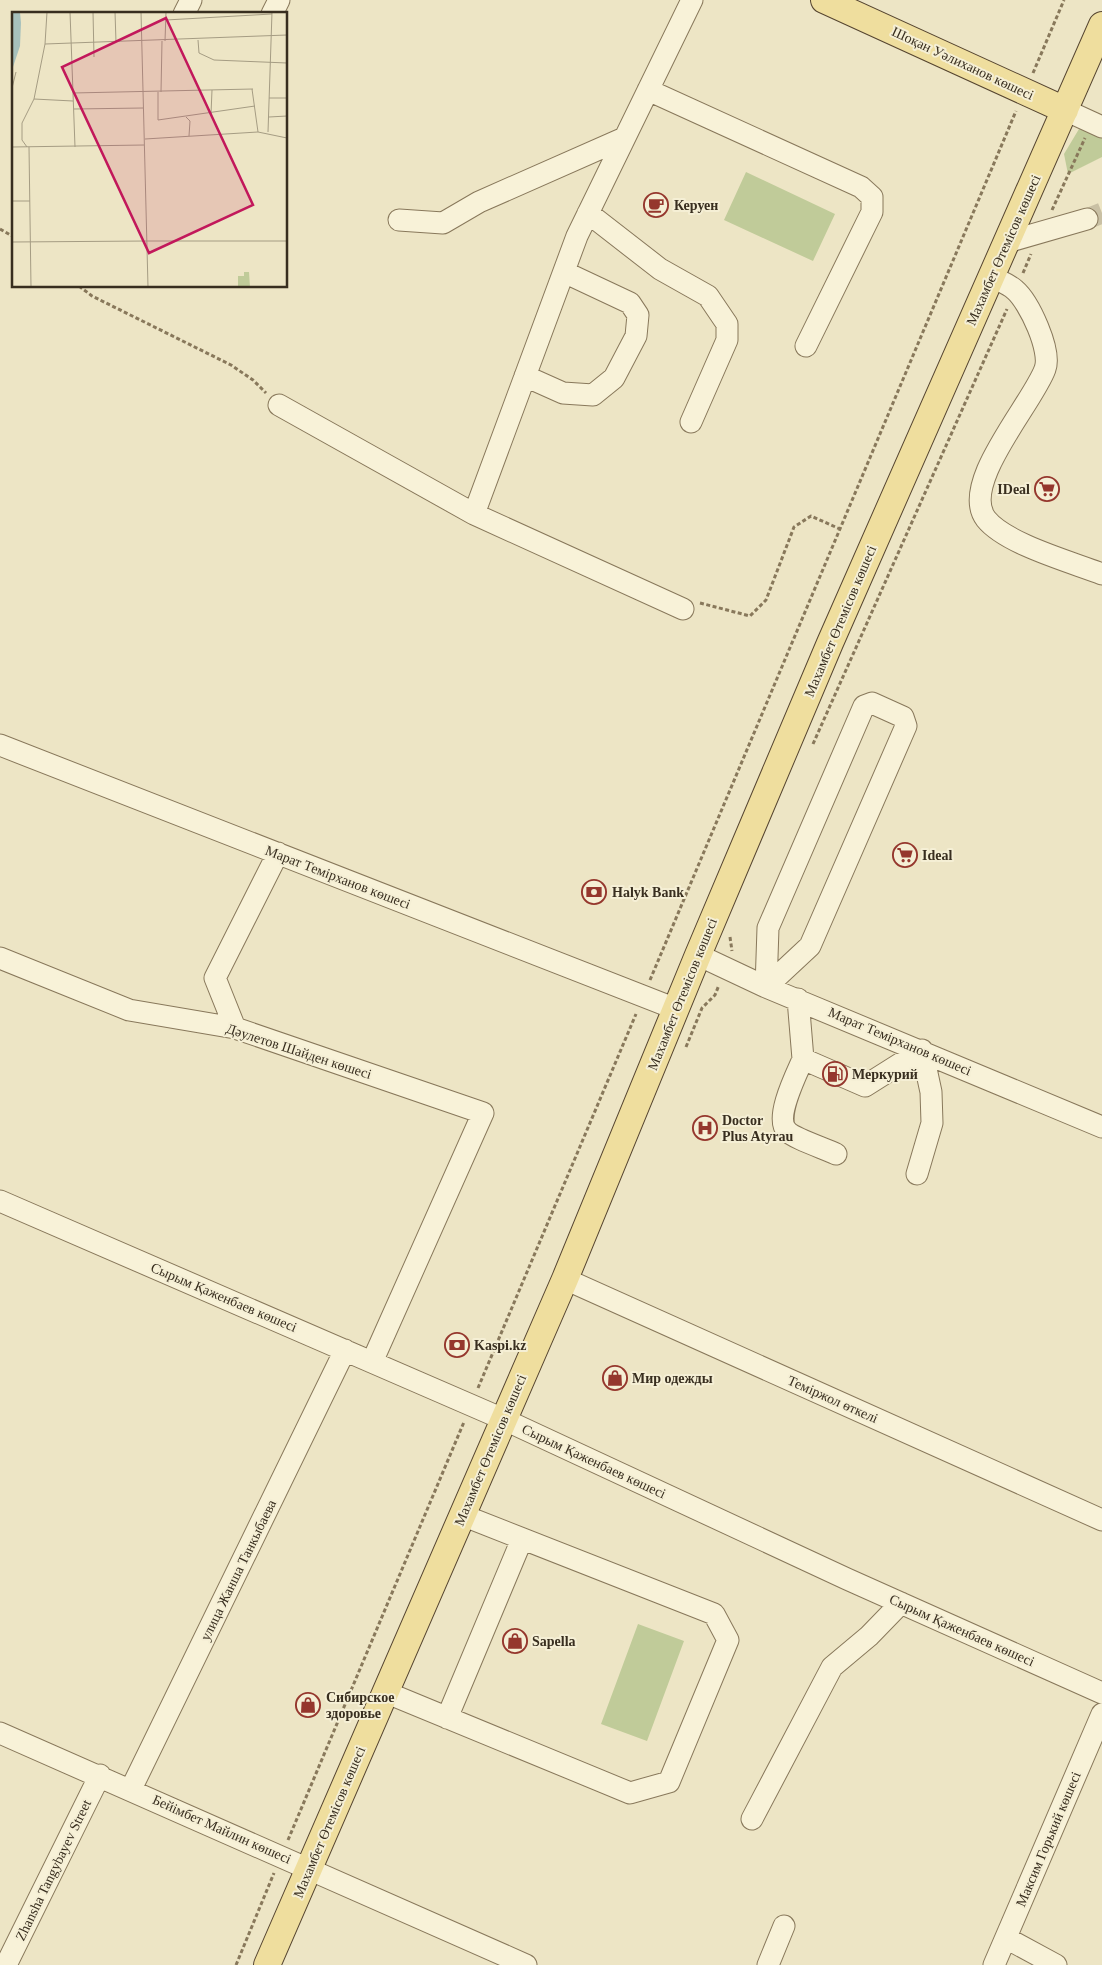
<svg xmlns="http://www.w3.org/2000/svg" width="1102" height="1965" font-family="'Times New Roman',serif">
	<rect width="100%" height="100%" fill="#ede5c5"/>
	<path fill="#c0cb99" d="M1079,129L1102,137V157L1068,174L1064,154Z
		M746,172L835,214L813,261L724,220Z
		M638,1624L684,1641L647,1741L601,1724Z"/>
	<g fill="none" stroke-linecap="round" stroke-linejoin="round">
		<path stroke="#c9c0a4" stroke-width="21" stroke-dasharray="21 11" stroke-linecap="butt" d="M1087,219L1102,213"/>
		<defs>
			<path id="minor" d="M184,14L191,0
				M272,14L279,0
				M648,90L861,187L872,197V212L806,346
				M1065,110L1102,127
				M588,213L660,269L708,296L727,324V340L691,422
				M399,220L443,223L479,202L624,138
				M1007,242L1087,219
				M992,277C999,281 1009,284 1015,290C1029,302 1052,351 1045,369C1033,403 959,484 986,519C1006,544 1071,562 1102,574
				M525,376L563,393L593,395L614,378L636,336L638,315L630,303L564,272
				M279,405L474,514
				M683,609L474,514L577,236L692,0
				M872,703L903,717L906,726L810,946L766,987L768,928L864,706Z
				M0,745L676,1009
				M698,955L766,987L1102,1127
				M0,958L129,1010L235,1028L483,1113L372,1362
				M798,999L803,1059L865,1086L922,1050L931,1092L932,1123L917,1174
				M235,1028L215,978L278,853
				M803,1059C797,1073 774,1118 787,1131C793,1138 826,1149 836,1154
				M0,1201L503,1419L847,1579L1102,1693
				M565,1279L1102,1520
				M385,1692L630,1793L669,1782L728,1640L714,1614L462,1515
				M447,1718L522,1539
				M0,1733L526,1965
				M131,1789L345,1350
				M752,1819L832,1667L869,1636L901,1603
				M1006,1938L1056,1965
				M6,1965L100,1775
				M768,1965L784,1926
				M994,1965L1102,1714"/>
			<path id="major" d="M824,0L1065,110
				M267,1965L565,1279L698,955L830,643L1102,25"/>
		</defs>
		<use href="#minor" stroke="#88785b" stroke-width="23"/>
		<use href="#major" stroke="#564530" stroke-width="28"/>
		<path stroke="#88785b" stroke-width="3" stroke-dasharray="4 2.5" stroke-linecap="butt" d="M1033,73L1064,0
			M1052,210L1085,138
			M0,229L14,237
			M1023,273L1031,254
			M79,286L92,296L231,365L253,380L266,393
			M700,603L750,616L766,600L794,527L811,516L840,529
			M813,744L1007,309
			M730,937L732,951
			M650,980L1016,111
			M686,1047L702,1008L715,995L719,985
			M478,1388L636,1014
			M288,1840L464,1422
			M236,1965L274,1873"/>
		<use href="#minor" stroke="#f8f2d8" stroke-width="21"/>
		<use href="#major" stroke="#efde9e" stroke-width="26"/>
	</g>
	<defs>
		<symbol id="cafe-ring" viewBox="-11 -11 22 22"><circle r="9.5" fill="#f5efd5" stroke="#95372d" stroke-width="1.5"/><path d="M-5.5-4.5H6V0H3Q3 3.5 0 3.5H-2.5Q-5.5 3.5-5.5 0ZM3-3.2v2h1.7v-2ZM-6 4.5H4V6H-6Z" fill="#95372d"/></symbol>
		<symbol id="supermarket-ring" viewBox="-11 -11 22 22"><circle r="9.5" fill="#f5efd5" stroke="#95372d" stroke-width="1.5"/><path d="M-6-5.5h2.5l.6 2H6L4.5 2H-2.5L-4.4-4H-6ZM-1.5 3.2a1.3 1.3 0 1 0 .1 0ZM3 3.2a1.3 1.3 0 1 0 .1 0Z" fill="#95372d"/></symbol>
		<symbol id="bank-ring" viewBox="-11 -11 22 22"><circle r="9.5" fill="#f5efd5" stroke="#95372d" stroke-width="1.5"/><path d="M-6-4H6V4H-6ZM0-2.3a2.3 2.3 0 1 0 0 4.6a2.3 2.3 0 1 0 0-4.6Z" fill="#95372d"/></symbol>
		<symbol id="fuel-ring" viewBox="-11 -11 22 22"><circle r="9.5" fill="#f5efd5" stroke="#95372d" stroke-width="1.5"/><path d="M-5.5-6h7V0h2V4h1.3V-2.5L3-4.5l.8-.8L6-3V5H2.5V1h-1V6h-7ZM-4.2-4.7v3.2H.2V-4.7Z" fill="#95372d"/></symbol>
		<symbol id="hospital-ring" viewBox="-11 -11 22 22"><circle r="9.5" fill="#f5efd5" stroke="#95372d" stroke-width="1.5"/><path d="M-5-5h3v3.5h4V-5h3V5h-3V1.5h-4V5h-3Z" fill="#95372d"/></symbol>
		<symbol id="shop-ring" viewBox="-11 -11 22 22"><circle r="9.5" fill="#f5efd5" stroke="#95372d" stroke-width="1.5"/><path d="M-5-2.5h2.3a2.7 3.5 0 0 1 5.4 0H5L5.5 6h-11ZM-1.5-2.5h3a1.5 2.3 0 0 0-3 0Z" fill="#95372d"/></symbol>
	</defs>
	<g fill-rule="evenodd">
		<use href="#cafe-ring" x="642" y="191" width="28" height="28"/>
		<use href="#supermarket-ring" x="1033" y="475" width="28" height="28"/>
		<use href="#supermarket-ring" x="891" y="841" width="28" height="28"/>
		<use href="#bank-ring" x="580" y="878" width="28" height="28"/>
		<use href="#fuel-ring" x="821" y="1060" width="28" height="28"/>
		<use href="#hospital-ring" x="691" y="1114" width="28" height="28"/>
		<use href="#bank-ring" x="443" y="1331" width="28" height="28"/>
		<use href="#shop-ring" x="601" y="1364" width="28" height="28"/>
		<use href="#shop-ring" x="501" y="1627" width="28" height="28"/>
		<use href="#shop-ring" x="294" y="1691" width="28" height="28"/>
	</g>
	<g text-anchor="middle" stroke-width="4" stroke-linejoin="round" paint-order="stroke">
		<g font-size="14" fill="#382e1f" stroke="#f5efd5">
			<text transform="translate(963 63) rotate(25)" y="5">Шоқан Уәлиханов көшесі</text>
			<text transform="translate(1003 250) rotate(-66)" y="5">Махамбет Өтемісов көшесі</text>
			<text transform="translate(840 621) rotate(-67)" y="5">Махамбет Өтемісов көшесі</text>
			<text transform="translate(338 877) rotate(21)" y="5">Марат Темірханов көшесі</text>
			<text transform="translate(682 994) rotate(-68)" y="5">Махамбет Өтемісов көшесі</text>
			<text transform="translate(900 1041) rotate(23)" y="5">Марат Темірханов көшесі</text>
			<text transform="translate(299 1051) rotate(18)" y="5">Дәулетов Шайден көшесі</text>
			<text transform="translate(224 1297) rotate(23)" y="5">Сырым Қаженбаев көшесі</text>
			<text transform="translate(833 1399) rotate(24)" y="5">Теміржол өткелі</text>
			<text transform="translate(490 1450) rotate(-67)" y="5">Махамбет Өтемісов көшесі</text>
			<text transform="translate(594 1461) rotate(25)" y="5">Сырым Қаженбаев көшесі</text>
			<text transform="translate(238 1570) rotate(-64)" y="5">улица Жанша Танкыбаева</text>
			<text transform="translate(962 1630) rotate(24)" y="5">Сырым Қаженбаев көшесі</text>
			<text transform="translate(329 1822) rotate(-67)" y="5">Махамбет Өтемісов көшесі</text>
			<text transform="translate(222 1829) rotate(24)" y="5">Бейімбет Майлин көшесі</text>
			<text transform="translate(1048 1839) rotate(-67)" y="5">Максим Горький көшесі</text>
			<text transform="translate(53 1870) rotate(-64)" y="5">Zhansha Tangybayev Street</text>
		</g>
		<g font-size="14" font-weight="bold" fill="#382e1f" stroke="#f5efd5" text-anchor="start">
			<text x="674" y="210">Керуен</text>
			<text x="1030" y="494" text-anchor="end">IDeal</text>
			<text x="922" y="860">Ideal</text>
			<text x="612" y="897">Halyk Bank</text>
			<text x="852" y="1079">Меркурий</text>
			<text x="722" y="1125">Doctor<tspan x="722" dy="16">Plus Atyrau</tspan></text>
			<text x="474" y="1350">Kaspi.kz</text>
			<text x="632" y="1383">Мир одежды</text>
			<text x="532" y="1646">Sapella</text>
			<text x="326" y="1702">Сибирское<tspan x="326" dy="16">здоровье</tspan></text>
		</g>
	</g>
	<g transform="translate(12 12)">
		<rect width="275" height="275" fill="#ede5c5"/>
		<path d="M232,260H237L238,275H226V264H232Z" fill="#c0cb99"/>
		<path d="M0,0H8L9,11L8,34L0,58Z" fill="#a7c1bc"/>
		<path fill="none" stroke="#a59c83" stroke-width="1" d="M58,0L63,135M81,0L82,45M103,0L104,30M129,0L136,275M154,8L260,2M186,28L187,41L202,48L275,51M153,29L154,0M33,32L275,23M0,76L4,60M240,77L246,120M146,80V108L243,94M149,80L150,29M61,81L241,77M257,86H275M22,87L61,89M62,97L131,96M199,102L200,78M174,105L178,109L177,124M257,105L275,104M256,120L260,0M133,127L246,120L275,126M0,135L132,133M15,135L10,128V111L22,87L33,32L35,0M17,135L19,275M0,189H18M135,229H275M0,230L135,229"/>
		<path fill="#c2185b" fill-opacity="0.15" stroke="#c2185b" stroke-width="2.5" d="M154,6L241,193L137,241L50,55Z"/>
		<rect width="275" height="275" fill="none" stroke="#382e1f" stroke-width="2.5"/>
	</g>
</svg>
